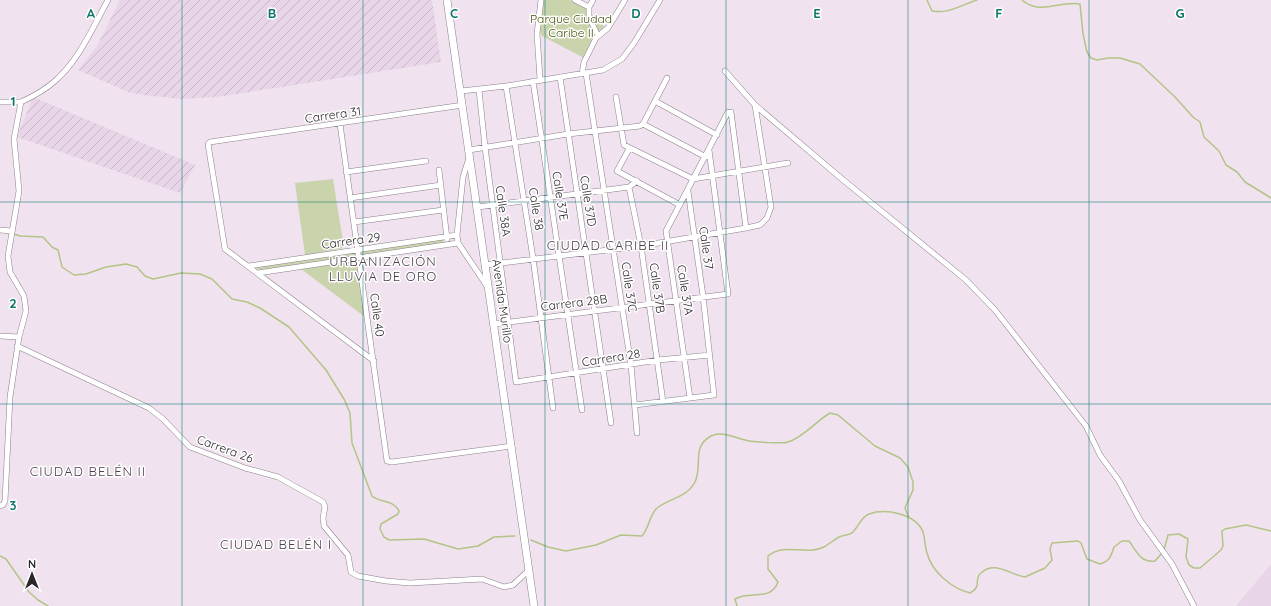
<svg xmlns="http://www.w3.org/2000/svg" width="1271" height="606" font-family="Quicksand,sans-serif">
	<defs>
		<pattern id="industrial-furrows" width="10" height="10" patternUnits="userSpaceOnUse"><rect width="10" height="10" fill="#e8d5e7"/><path d="M-1 1l2-2M0 10L10 0M9 11l2-2" fill="none" stroke="#c7b7c6"/></pattern>
	</defs>
	<rect width="100%" height="100%" fill="#f0e3ef"/>
	<path fill="#e8d5e7" d="M1271,564V606H1236Z"/>
	<path fill="url(#industrial-furrows)" d="M120,0H432L441,62L217,97L181,99L143,95L128,92L78,70L97,46Z
		M33,97L195,165L180,193L17,137Z"/>
	<path fill="#c9d4ac" d="M543,0H570L585,8L605,27L594,34L584,58L542,36L538,29Z
		M333,179L344,248L305,255L295,183Z
		M443,239L444,243L361,255L360,251Z
		M356,252V256L260,270L255,267Z
		M356,261L365,317L301,269Z"/>
	<g fill="none" stroke-linecap="round" stroke-linejoin="round">
		<path stroke="#b4c386" stroke-width="1.5" d="M927,0L932,11C949,14 961,5 977,0
			M1022,0C1040,16 1061,0 1080,4L1083,34L1087,52L1091,58L1097,60L1108,58H1120L1140,64L1175,97L1193,117L1200,122L1204,137L1219,151L1226,165L1237,172L1245,182L1271,198
			M14,234L20,236L43,237L52,247L58,250L62,267L74,275L86,274L106,267L126,264L137,267L145,276L153,279L181,273L200,274L212,279L232,299L247,302L260,308L289,327L326,370L344,399L350,413L352,443L372,496C380,503 393,499 399,511L398,514L381,524L380,529L384,537L389,540L424,539L458,549L478,546L494,537L515,536
			M531,540L548,547L566,551L596,545L621,535L642,536C649,528 649,517 656,509C666,499 686,499 695,482C703,465 691,447 711,436C722,430 737,439 749,441C757,442 781,444 788,442C804,437 816,421 830,413L838,415L875,446L900,458L908,467L913,482V490L905,508L909,518
			M1164,550L1168,535L1179,534L1188,539L1186,557L1189,565L1194,568H1200L1221,550L1223,546L1222,531L1225,529L1246,525L1271,531
			M0,556L6,559L29,592L38,600L48,606
			M737,606L735,599C749,590 771,602 778,582L768,569V556C785,542 806,556 824,547C829,544 834,540 839,537C844,535 850,535 853,532C859,526 861,517 869,514C886,508 916,514 923,532C925,539 925,547 927,553C932,572 951,588 970,593C983,586 973,579 981,573C995,560 1010,575 1025,577L1045,568L1052,560L1050,549L1052,543L1078,541L1081,543L1087,559L1100,564C1110,561 1111,556 1114,547L1122,541H1129C1136,550 1140,563 1155,561L1162,553"/>
		<defs>
			<path id="minor" d="M575,0L589,7V17L598,36
				M589,7L593,0
				M725,71L755,105L842,179L966,280L995,310L1086,426L1100,455L1119,481L1140,520L1172,564L1194,606
				M586,73L631,365L637,433
				M582,74L584,62L596,38L608,28L625,0
				M560,77L611,423
				M540,79L537,34L541,0
				M533,81L582,410
				M506,86L533,258L553,408
				M479,90L485,147L516,382L658,360L710,355
				M461,91L506,86L603,70L622,59L634,43L660,0
				M616,97L624,145L693,179L788,163
				M655,101L717,135
				M0,102H21
				M21,102C32,97 46,89 55,81C79,60 93,27 108,0
				M731,112L746,228
				M340,124L387,461L392,462L512,446
				M643,124L706,157
				M643,124L667,78
				M629,149L617,171L680,205
				M469,150L568,134L640,126L643,124
				M469,158L463,177L457,235L458,243L487,286
				M439,170L447,239
				M346,172L426,161
				M629,187L641,246L663,402
				M350,198L441,185
				M478,207L629,187L637,181
				M354,222L443,210
				M0,230L11,231
				M485,265L641,246L746,228L760,225L767,218L771,207L755,105
				M249,266L457,235
				M258,273L458,243
				M494,324L728,294L709,150
				M0,336L19,337
				M17,346L149,408L163,419L190,447L245,468L278,477L323,502L325,507L323,518L324,526L348,555L351,572L358,576L386,581L410,583L482,579L504,587L513,585L529,570
				M374,361L225,249L208,144L210,142L463,105
				M690,398L666,231L728,112
				M635,405L714,395L703,296L688,191
				M0,506L3,505L5,501L10,397L19,337L26,311L24,296L10,272L8,256L19,191L14,139L21,102"/>
			<path id="major" d="M447,0L534,606"/>
		</defs>
		<use href="#minor" stroke="#8b808b" stroke-width="6"/>
		<use href="#major" stroke="#8b808b" stroke-width="8"/>
		<use href="#minor" stroke="#fff" stroke-width="5"/>
		<use href="#major" stroke="#fff" stroke-width="7"/>
	</g>
	<path fill="none" stroke="#0f766e" stroke-width="1" stroke-opacity="0.55" d="M182,0V606M363,0V606M545,0V606M726,0V606M908,0V606M1089,0V606M0,202H1271M0,404H1271"/>
	<g text-anchor="middle" stroke-width="3" stroke-linejoin="round" paint-order="stroke">
		<g font-size="12" fill="#45510a" stroke="#fff">
			<text x="571" y="23">Parque Ciudad<tspan x="571" dy="14">Caribe II</tspan></text>
		</g>
		<g font-size="12" fill="#2b262b" stroke="#fff">
			<text transform="translate(333 115) rotate(-8)" y="4">Carrera 31</text>
			<text transform="translate(560 196) rotate(81)" y="4">Calle 37E</text>
			<text transform="translate(588 201) rotate(81)" y="4">Calle 37D</text>
			<text transform="translate(536 209) rotate(81)" y="4">Calle 38</text>
			<text transform="translate(503 211) rotate(82)" y="4">Calle 38A</text>
			<text transform="translate(351 241) rotate(-8)" y="4">Carrera 29</text>
			<text transform="translate(706 248) rotate(82)" y="4">Calle 37</text>
			<text transform="translate(629 287) rotate(82)" y="4">Calle 37C</text>
			<text transform="translate(657 288) rotate(82)" y="4">Calle 37B</text>
			<text transform="translate(685 290) rotate(81)" y="4">Calle 37A</text>
			<text transform="translate(502 301) rotate(82)" y="4">Avenida Murillo</text>
			<text transform="translate(574 303) rotate(-7)" y="4">Carrera 28B</text>
			<text transform="translate(377 315) rotate(82)" y="4">Calle 40</text>
			<text transform="translate(611 358) rotate(-9)" y="4">Carrera 28</text>
			<text transform="translate(225 449) rotate(20)" y="4">Carrera 26</text>
		</g>
		<g font-size="13" letter-spacing="1" fill="#4a3f49" stroke="#fff">
			<text x="608" y="250">CIUDAD CARIBE II</text>
			<text x="383" y="266">URBANIZACIÓN<tspan x="383" dy="15">LLUVIA DE ORO</tspan></text>
			<text x="88" y="476">CIUDAD BELÉN II</text>
			<text x="276" y="549">CIUDAD BELÉN I</text>
		</g>
	</g>
	<g font-size="13" text-anchor="middle" font-weight="bold" fill="#0f766e" stroke="#fff" stroke-width="3" stroke-linejoin="round" paint-order="stroke">
		<text x="91" y="18">A</text>
		<text x="272" y="18">B</text>
		<text x="454" y="18">C</text>
		<text x="636" y="18">D</text>
		<text x="817" y="18">E</text>
		<text x="999" y="18">F</text>
		<text x="1180" y="18">G</text>
		<text x="13" y="106">1</text>
		<text x="13" y="308">2</text>
		<text x="13" y="510">3</text>
	</g>
	<g transform="translate(32 574)" stroke="#ffffff" stroke-width="3" paint-order="stroke">
	<path d="M0-3L7 15L0 10L-7 15Z" fill="#2b262b"/>
	<text y="-6" font-size="11" font-weight="bold" text-anchor="middle" fill="#2b262b">N</text>
	</g>
</svg>
